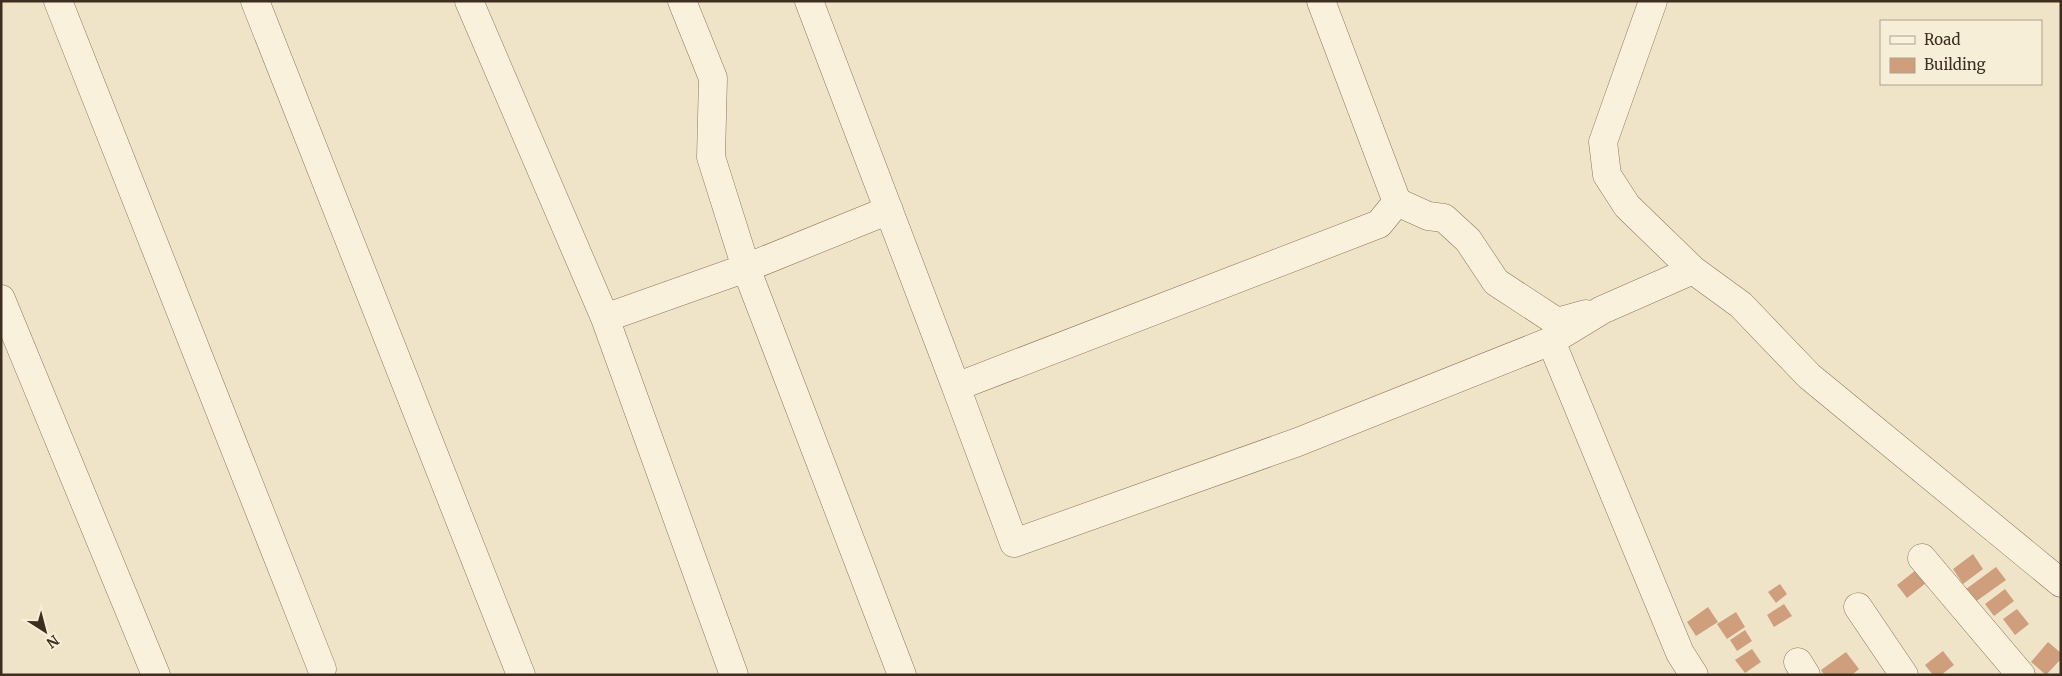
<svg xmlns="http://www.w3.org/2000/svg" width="2062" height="676" font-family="Merriweather,serif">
	<rect width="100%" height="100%" fill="#f0e4c8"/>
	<path fill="#cf9f7d" d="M1973,554L1983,569L1963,584L1953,569Z
		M1996,567L2006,580L1971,605L1962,592Z
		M1916,570L1926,583L1907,598L1897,585Z
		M1780,584L1787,594L1776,603L1768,592Z
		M2005,589L2014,601L1994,616L1985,604Z
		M1784,604L1792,616L1774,627L1767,615Z
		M1708,607L1718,622L1696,636L1687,622Z
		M2017,609L2029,624L2015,635L2003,619Z
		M1736,612L1745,627L1727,639L1717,624Z
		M1745,630L1752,641L1737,651L1730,640Z
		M2048,642L2061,653V659L2046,675L2031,662Z
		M1752,649L1761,662L1745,673L1735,660Z
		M1943,651L1954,665L1941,675H1933L1925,665Z
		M1846,652L1859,669L1852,675H1824L1821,670Z"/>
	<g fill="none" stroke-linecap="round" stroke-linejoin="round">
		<defs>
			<path id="minor" d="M58,1L322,669
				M255,1L521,675
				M469,1L605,318L734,675
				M682,1L713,78L711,157L746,268L902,675
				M809,1L956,387L1379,224L1397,202L1321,1
				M1653,1L1603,142L1607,175L1627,206L1693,270
				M1397,202L1428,216L1444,218L1468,240L1496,282L1557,322L1586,314
				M1,299L156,675
				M605,318L746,268L889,210
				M1551,341L1602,310L1693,270L1741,305L1809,376L2061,583
				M956,387L1014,543L1298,442L1551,341L1680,653L1694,675
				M1922,558L2021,675
				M1858,607L1904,675
				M1798,662L1806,675"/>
		</defs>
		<use href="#minor" stroke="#8d765c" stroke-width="29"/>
		<use href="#minor" stroke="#faf1dc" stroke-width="28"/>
	</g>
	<rect width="2062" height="676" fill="none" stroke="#3d2e20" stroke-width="5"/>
	<rect x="1880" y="20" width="162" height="65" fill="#f7eed8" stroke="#ada18e"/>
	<rect x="1890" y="36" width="25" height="8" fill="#faf1dc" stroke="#ada18e"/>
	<text x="1924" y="45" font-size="15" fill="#3d2e20">Road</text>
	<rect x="1890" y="58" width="25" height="15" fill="#cf9f7d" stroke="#ada18e"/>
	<text x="1924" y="70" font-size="15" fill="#3d2e20">Building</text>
	<g transform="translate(45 631) rotate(144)" stroke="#f7eed8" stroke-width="4" paint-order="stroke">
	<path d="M0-4L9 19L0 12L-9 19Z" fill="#3d2e20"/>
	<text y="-8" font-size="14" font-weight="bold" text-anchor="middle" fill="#3d2e20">N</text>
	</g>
</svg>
